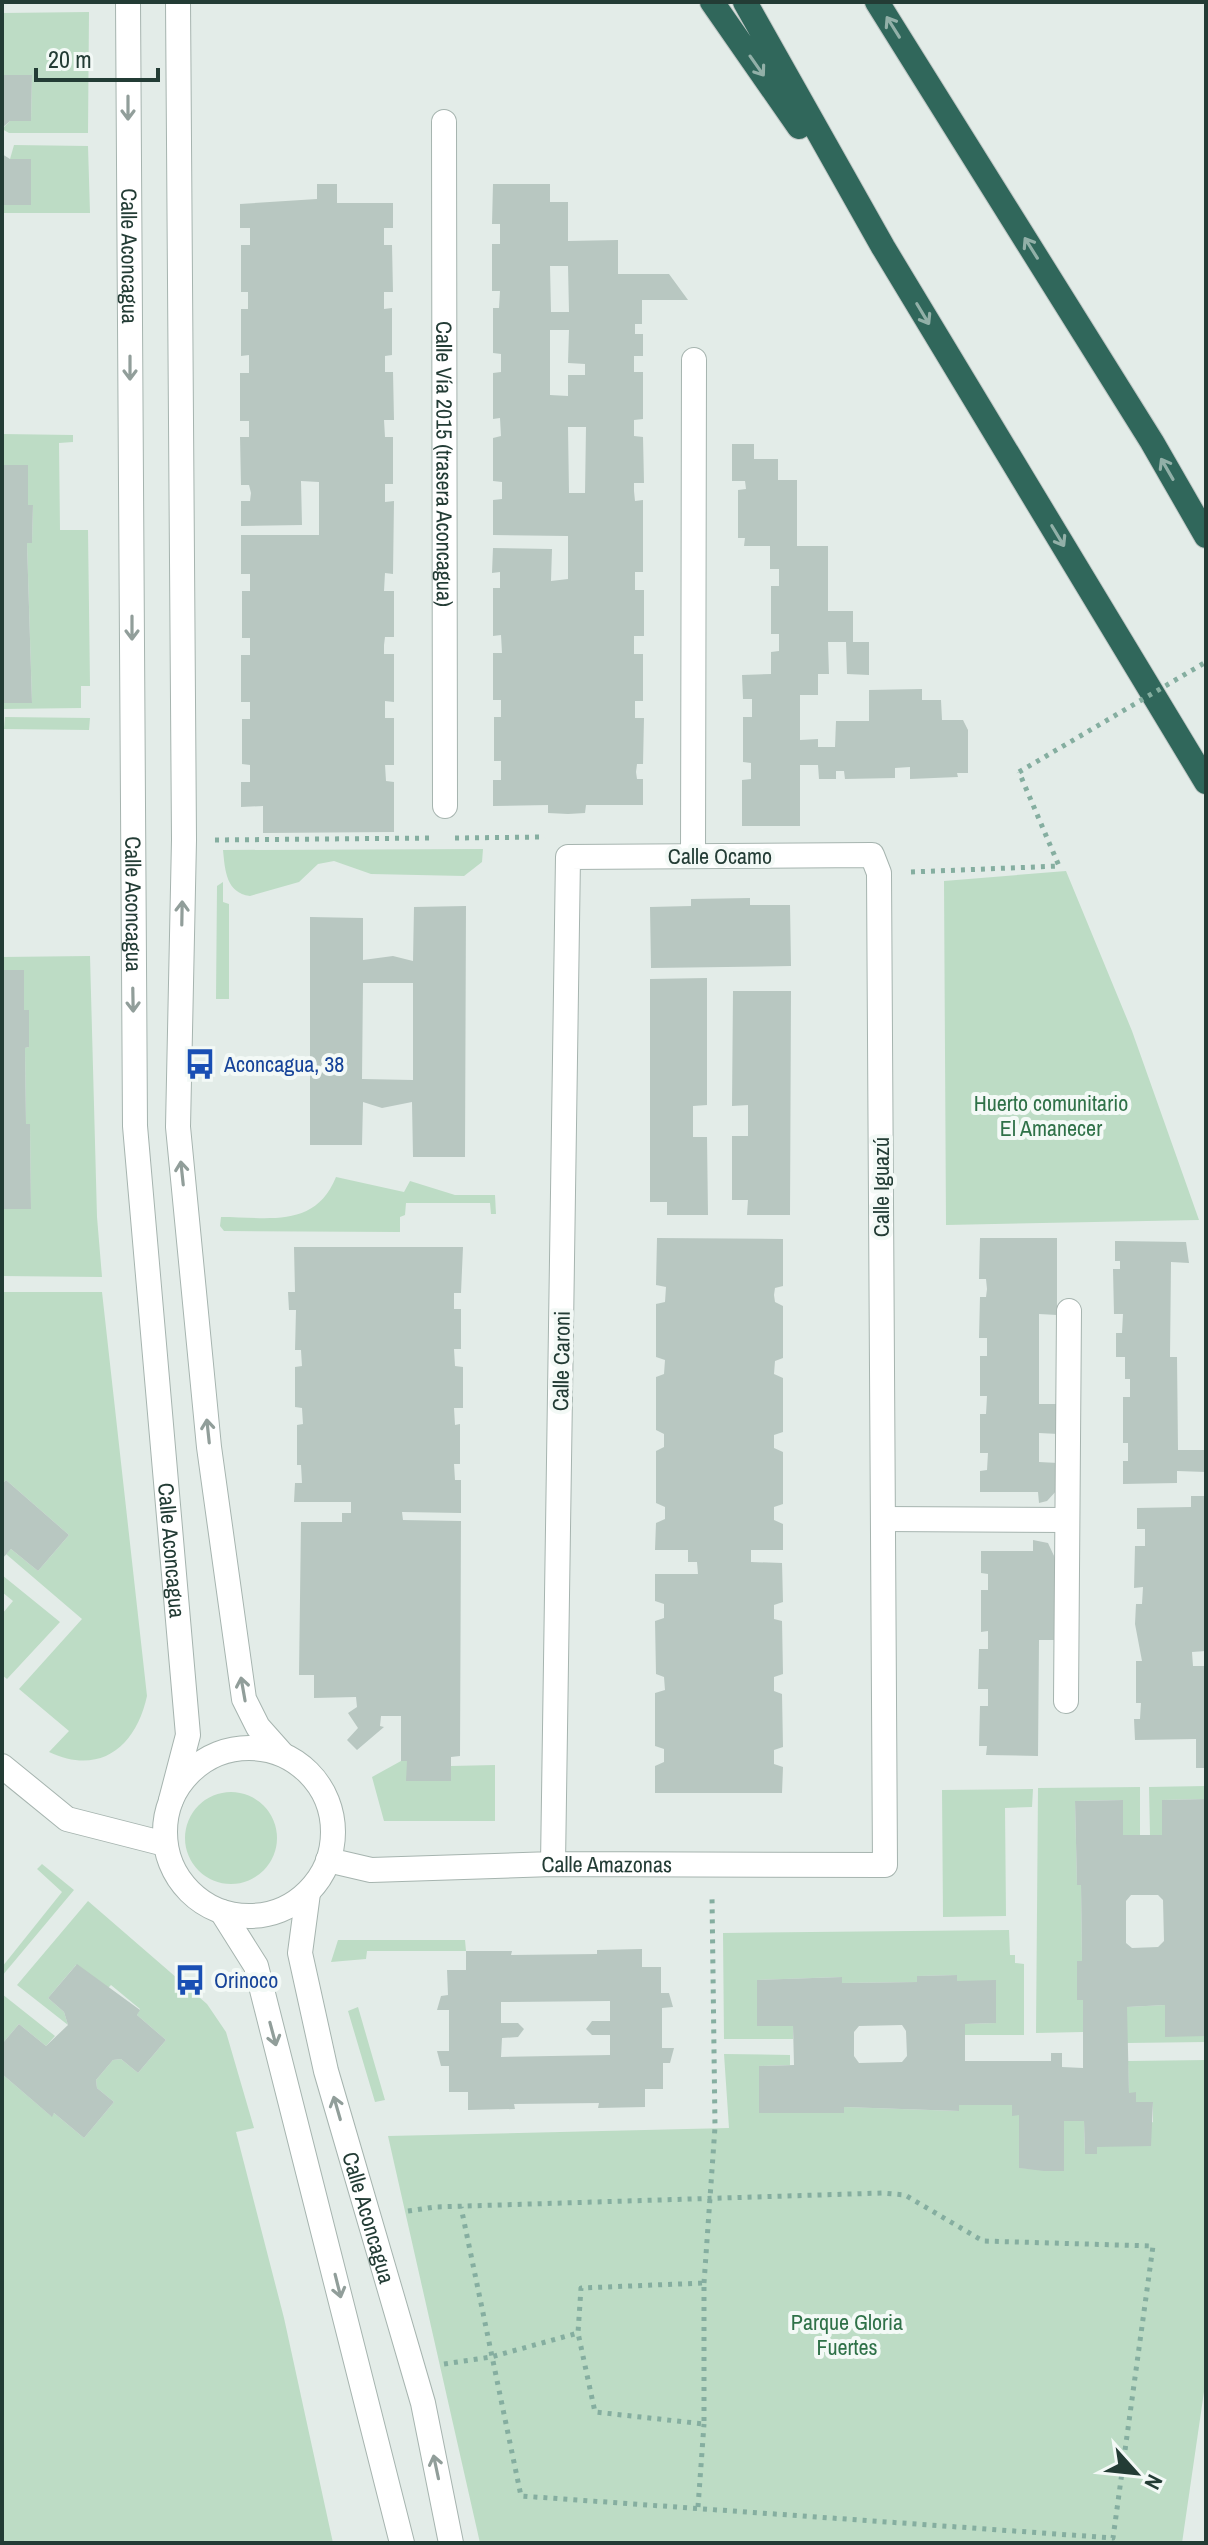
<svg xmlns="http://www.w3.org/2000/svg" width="1208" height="2545" font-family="'Archivo Narrow',sans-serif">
	<rect width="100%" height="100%" fill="#e3ece8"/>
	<path fill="#bddcc5" d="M89,12L88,133H9L2,129L10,121H31L32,76L2,75V13Z
		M14,145L88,146L90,213H2V205H31V159H10Z
		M2,434L73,435V442L59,443L60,530H88L90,686H81V708L2,709V703L32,702L27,543L32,542L33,505H28L2,465Z
		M5,717L90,718L89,730L4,729Z
		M483,849L482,862L464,876L371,874L334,861L318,864L299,882L250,896C226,893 225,870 223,850Z
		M1066,871L1132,1031L1199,1220L946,1225L944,881Z
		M223,882V902L229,904V999H216L217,886Z
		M90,956L97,1217L102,1277L2,1276V1209L31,1208L30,1125L26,1124L25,1048L29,1047V1010H24V970H2V957Z
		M336,1177L404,1192L410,1181L455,1195H495L496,1214H491L490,1203H406L405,1215L400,1217V1232L224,1231L220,1226L221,1217C268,1217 315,1229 336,1177Z
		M2,1292H102L147,1696C136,1747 100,1776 49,1752L69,1731L19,1689L82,1619L6,1554L11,1549L38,1571L69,1535L6,1480L2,1484Z
		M2,1575L60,1622L7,1679L2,1675V1614L13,1601L2,1592Z
		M401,1761H407V1781H451V1766L495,1765V1821H384L372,1777Z
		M1206,1786V1799L1162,1800V1835H1150L1149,1787Z
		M1140,1787V1835H1123L1122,1800L1075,1801L1077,1884L1081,1885L1082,1961L1077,1962V2000H1083V2032L1036,2033L1038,1788Z
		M1033,1789L1032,1807L1005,1808L1006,1916L943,1917L942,1790Z
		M185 1838a46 46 0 1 1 92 0a46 46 0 1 1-92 0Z
		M42,1864L74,1890L2,1976V1967L62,1892L37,1869Z
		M88,1901L207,2004L226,2032L254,2128L236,2132L284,2318L333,2543H2V2074L51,2116L54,2113L84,2138L114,2102L97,2088L96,2080L113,2060L121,2059L138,2073L166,2040L137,2015L140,2009L111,1985L107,1989L76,1965L48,1998L64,2012L68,2025L17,1985Z
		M1009,1930L1010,1955H1015V1963L1024,1964V2035H965V2024L996,2023V1981H957V1975L918,1976L917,1982L842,1983L841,1977L757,1980V2026H793V2039H724L723,1933Z
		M338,1940H465L466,1951H367L366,1959L331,1962Z
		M2,1994L55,2036L46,2046L19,2024L2,2044Z
		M1165,2005V2036H1206V2042L1127,2043V2007Z
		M358,2007L385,2100L375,2102L348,2011Z
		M724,2054L790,2055V2065L759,2066V2113H843L844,2107L958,2111L959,2105H1012V2115H1019V2168L1064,2170V2121H1084L1085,2154H1097V2147L1153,2122V2103L1136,2102V2093H1129L1128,2061L1206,2060V2378L1182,2543H480L388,2136L729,2128Z"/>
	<path fill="#b8c7c1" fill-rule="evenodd" d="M2,75H32L31,121H10L2,128Z
		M2,154L10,159H31V205H2Z
		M317,184H337V203H393V228H384V245H392L393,292H384V309L392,308V355L385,356V372H393L394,420H384L385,437H393V484H385V502L394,501L393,574L385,573L384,591H394V637H385L384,645V654H394V702L385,701V718H394V765H385L386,781L394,782V832L263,833V806L241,807V782H250V765L242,764V719H250V702H241V655H250V638H242V591H250V574H241V535H319V482L301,481L302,525L241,526V501H250L251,493L249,485H241L240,437H249V421H240V373H249V355L241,356V309H248V292H241V245H250V228H240V204L317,199Z
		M493,184H550V202H568V241L618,240V274H669L688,300H642V324H635V334H643V356H634V372H643V419L634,420V436L643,437L644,483H634V491L635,501L643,500V572H635V590H644V636H634V654H643V701H635V718H644L643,764H637L636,772L637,779H643V805H586L585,813L568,814L548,813V805L493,806V780H501V761H494V717H501V700H493V653H502L501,635L493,636V588H500V572L492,573L493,548L552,549L551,581L568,579V536L493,535V500L502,499V482L493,481V438L501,436L500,418L493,419V373L501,372V354L493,353V308H499L500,291H492V244H500V224H492ZM550,266H568L569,312H551ZM550,330H569L568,363L585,364V375H568V396L550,395ZM568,427H586L585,493H569Z
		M732,444H754V459H778V480H797V546H828V611H853V642H869V675L847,674L846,642H828L829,674H818V695H800V740L818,739V747H835L836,721H869V690L922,689V700H941L942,720H963L968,730V773H957L958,777L910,779V767L895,768V778L845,779L844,771H836V779H819L818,765H800V826H742V780L751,779V763L743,762V717H752V699H743L742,675L771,674V652L779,651V634H771V586H779V569H770V546H744L745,538H738V490L746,489L745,481H732Z
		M2,465H28V505H33L32,543H27L32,703H2Z
		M750,898V905H790L791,966L651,968L650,907L691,906V899Z
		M466,906L465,1157H413L412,1102L382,1108L363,1102L362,1145H310V917L363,918V960L393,956L413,961L414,907ZM363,983H413V1080L362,1079Z
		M2,970H24V1010H29V1047L25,1048L26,1124H30L31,1209H2Z
		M707,978V1105L693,1106V1137H707L708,1215H667V1202H650V979Z
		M733,991H791L790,1215H747L748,1200H732V1136H748V1105L732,1106Z
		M657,1238L783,1239V1286L775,1288L774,1295L775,1302L783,1306V1358L775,1361L774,1374L783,1378V1432L774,1435V1448L783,1452V1504L774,1507V1520L783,1524V1550H751V1562L782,1563L783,1602L774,1605V1619L782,1621L783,1674L774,1677V1691L782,1694L783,1747L774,1750V1764L783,1767L782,1793H655V1766L664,1762V1749L655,1746V1693L665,1690L664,1677L656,1674L655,1621L664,1618V1604L655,1601V1574H698L697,1562H688V1550H655L656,1523L665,1519V1507L656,1503V1451L664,1447V1434L656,1430V1377L664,1374L665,1360L656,1357V1304L665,1302L666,1287L656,1285Z
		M980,1238H1057V1315L1039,1314V1404H1058V1434L1039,1433V1462L1058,1463V1489L1047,1501L1039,1503L1038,1492H980V1471L987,1470L988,1453H980V1414H986L987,1396H980V1356H987V1338H979L980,1297H986L987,1289L986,1279H979Z
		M1115,1241L1186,1242L1189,1263L1171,1262L1170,1357H1177L1178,1450H1206V1472L1177,1471V1483L1123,1484V1461H1128V1443H1123V1397H1130V1379H1125V1357H1116V1333H1122L1123,1314H1114L1113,1269H1120V1261H1115Z
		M294,1247H463L461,1293H454V1309H461V1349H454L455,1366L463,1367V1408H454L455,1425L460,1424V1464H454L455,1480H461V1513L402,1512L403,1520L461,1521L460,1756L451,1757V1781H406L407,1761H401V1716H381L380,1726L384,1727L357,1750L347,1740L358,1728L348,1713L357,1707L356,1697L314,1698V1675H299L301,1522H342V1513H351V1502H294L295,1483H302L301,1465H297V1425L303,1424L302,1408L295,1407V1367L302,1366L301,1350H295L296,1310H289L288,1292H295Z
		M6,1480L69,1535L38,1571L11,1549L2,1559V1484Z
		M1191,1496H1206V1651L1192,1652L1193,1666H1206V1768H1196V1739L1135,1740L1134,1719H1140L1141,1703H1136V1661H1142L1135,1624L1136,1604H1142L1143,1587L1134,1588L1135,1546H1145V1529H1137V1508L1191,1507Z
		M1033,1540L1048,1543L1055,1558L1056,1640H1039L1038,1756L986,1755L987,1746H979L980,1706H988V1689H978L979,1649H988V1631L981,1632V1590H988V1574L981,1573V1551H1033Z
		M1206,1799V2036L1165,2037V2005L1127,2007L1129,2093L1136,2092V2102H1153L1151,2146L1097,2147V2154H1085L1084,2121H1064V2171H1044L1019,2168V2115L1012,2116V2105H959V2111L844,2107V2113H759V2066L794,2065L793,2026H757V1980L842,1977V1983L917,1982V1976L957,1975V1981L996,1980V2023L965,2024V2061H1051V2053H1062V2067L1083,2068V2000H1077V1961H1082L1081,1885H1077L1075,1801L1123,1800V1835H1162V1800ZM1131,1895H1158L1163,1900L1164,1941L1158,1947L1132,1948L1126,1943V1901ZM902,2025L906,2031L907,2056L902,2062L859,2063L854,2056V2032L859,2026Z
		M642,1949V1967H661V1993H669L673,2007L662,2008V2048H674L670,2063H663V2089H645V2107L598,2108L599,2103L514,2104L515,2109L468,2110V2092H449V2066H441L437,2051H449V2010H437L441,1996L448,1995L447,1970H466V1951H512L511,1955L597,1954V1950ZM610,2001V2021H592L586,2029L592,2035H610V2055L501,2057L502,2038L518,2037L524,2029L518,2023H501V2002Z
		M77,1964L140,2010L137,2015L166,2040L138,2073L121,2059L113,2060L96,2080L97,2088L114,2102L84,2138L54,2113L52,2117L2,2074V2044L19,2024L46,2046L68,2025L64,2012L48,1998Z"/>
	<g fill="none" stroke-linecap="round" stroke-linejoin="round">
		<defs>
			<g id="minor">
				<path id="s1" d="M128,2L135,1126L188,1735L171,1800"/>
				<path d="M178,2L184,840L178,1127L209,1447L244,1699L258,1727L282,1754"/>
				<path id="s2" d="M444,122L445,806"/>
				<path d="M693,856L694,360"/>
				<path d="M883,1519L1067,1520"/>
				<path d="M1066,1701L1069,1311"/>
				<circle cx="249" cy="1832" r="84"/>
				<path d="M2,1766L67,1819L165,1844"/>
				<path id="s3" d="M328,1860L371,1870L553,1864L885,1865L879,873L872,855L568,857L553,1864"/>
				<path id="s4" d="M308,1893L300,1953L326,2071L423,2403L451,2543"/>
				<path d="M222,1912L256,1966L402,2543"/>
			</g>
			<path id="highway" d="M712,2L799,127
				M745,2L883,247L1206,782
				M877,2L1152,442L1206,536"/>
		</defs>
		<use href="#minor" stroke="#a6b4af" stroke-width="26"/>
		<use href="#highway" stroke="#c1c8c6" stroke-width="26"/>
		<path stroke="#85aea0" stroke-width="5" stroke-dasharray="4 6" stroke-linecap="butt" d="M455,838L545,837
			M215,840L433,838
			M911,872L1059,866L1019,772
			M408,2211L435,2207L882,2193L905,2195L983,2241L1153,2246L1113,2538L521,2496L461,2207
			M704,2283L715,2127L712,1896
			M444,2364L491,2357L578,2333L581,2288L704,2283V2424L595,2412L578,2333
			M698,2507L704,2424"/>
		<use href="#minor" stroke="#fff" stroke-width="24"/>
		<use href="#highway" stroke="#30675b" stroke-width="24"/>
		<path stroke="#85aea0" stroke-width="5" stroke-dasharray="4 6" stroke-linecap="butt" d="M1019,772L1206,662"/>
	</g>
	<defs><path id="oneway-shaft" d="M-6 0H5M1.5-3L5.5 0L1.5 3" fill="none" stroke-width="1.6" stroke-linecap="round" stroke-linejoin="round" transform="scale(2)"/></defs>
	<g stroke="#92b0a8">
		<use href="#oneway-shaft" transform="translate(893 27) rotate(-122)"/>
		<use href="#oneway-shaft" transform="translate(757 66) rotate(55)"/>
		<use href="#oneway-shaft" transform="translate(1031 248) rotate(-122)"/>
		<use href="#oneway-shaft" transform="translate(923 314) rotate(59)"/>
		<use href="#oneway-shaft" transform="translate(1167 469) rotate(-120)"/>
		<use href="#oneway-shaft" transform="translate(1058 536) rotate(59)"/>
	</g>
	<g stroke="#919e9a">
		<use href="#oneway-shaft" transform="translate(128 108) rotate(90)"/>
		<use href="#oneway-shaft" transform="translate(130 368) rotate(90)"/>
		<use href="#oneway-shaft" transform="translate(132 628) rotate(90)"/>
		<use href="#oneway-shaft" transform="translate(182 913) rotate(-89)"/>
		<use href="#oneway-shaft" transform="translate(133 1000) rotate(89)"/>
		<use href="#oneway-shaft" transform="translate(182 1173) rotate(-96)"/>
		<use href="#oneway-shaft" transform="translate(208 1431) rotate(-96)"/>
		<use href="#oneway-shaft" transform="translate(243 1689) rotate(-100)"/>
		<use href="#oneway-shaft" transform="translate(273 2034) rotate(75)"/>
		<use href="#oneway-shaft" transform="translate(337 2108) rotate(-106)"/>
		<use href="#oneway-shaft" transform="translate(338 2286) rotate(76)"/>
		<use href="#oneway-shaft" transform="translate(436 2467) rotate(-102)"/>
	</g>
	<defs>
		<symbol id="bus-bare" viewBox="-9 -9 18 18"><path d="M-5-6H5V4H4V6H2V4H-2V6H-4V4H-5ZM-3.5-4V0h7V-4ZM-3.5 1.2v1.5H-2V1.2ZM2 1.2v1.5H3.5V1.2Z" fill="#1a4fb4" stroke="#f3f9f6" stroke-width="2.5" paint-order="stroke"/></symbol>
	</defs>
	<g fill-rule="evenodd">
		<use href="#bus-bare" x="178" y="1042" width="44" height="44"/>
		<use href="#bus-bare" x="168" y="1958" width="44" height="44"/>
	</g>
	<g text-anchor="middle" stroke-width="8" stroke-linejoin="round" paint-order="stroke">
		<g font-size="22" fill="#233c35" stroke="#f3f9f6">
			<text dy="8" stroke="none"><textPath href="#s1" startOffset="254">Calle Aconcagua</textPath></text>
			<text dy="8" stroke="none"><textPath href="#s2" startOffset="342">Calle Vía 2015 (trasera Aconcagua)</textPath></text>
			<text x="720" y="864">Calle Ocamo</text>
			<text dy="8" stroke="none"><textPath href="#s1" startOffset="902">Calle Aconcagua</textPath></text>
			<text transform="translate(881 1187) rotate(-90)" y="8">Calle Iguazú</text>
			<text transform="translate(561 1361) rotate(-89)" y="8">Calle Caroni</text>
			<text dy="8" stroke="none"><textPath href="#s1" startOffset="1550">Calle Aconcagua</textPath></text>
			<text dy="8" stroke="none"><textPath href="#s3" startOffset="280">Calle Amazonas</textPath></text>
			<text dy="8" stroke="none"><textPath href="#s4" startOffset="334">Calle Aconcagua</textPath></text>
		</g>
		<g font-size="22" fill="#164399" stroke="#f3f9f6" text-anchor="start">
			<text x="224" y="1072">Aconcagua, 38</text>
			<text x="214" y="1988">Orinoco</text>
		</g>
		<g font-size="22" fill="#2f7148" stroke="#f3f9f6">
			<text x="1051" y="1111">Huerto comunitario<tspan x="1051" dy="25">El Amanecer</tspan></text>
			<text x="847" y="2330">Parque Gloria<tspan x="847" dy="25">Fuertes</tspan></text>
		</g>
	</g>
	<rect width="1208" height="2545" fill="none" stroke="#233c35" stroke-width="8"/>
	<g transform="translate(1136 2473) rotate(117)" stroke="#f3f9f6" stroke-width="6" paint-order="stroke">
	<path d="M0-6L14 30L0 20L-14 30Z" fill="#233c35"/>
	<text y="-12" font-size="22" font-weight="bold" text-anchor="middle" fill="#233c35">N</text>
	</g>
	<path d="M36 68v12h122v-12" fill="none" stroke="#233c35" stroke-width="4"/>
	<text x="48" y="68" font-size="24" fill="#233c35" stroke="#f3f9f6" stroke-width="6" paint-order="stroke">20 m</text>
</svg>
